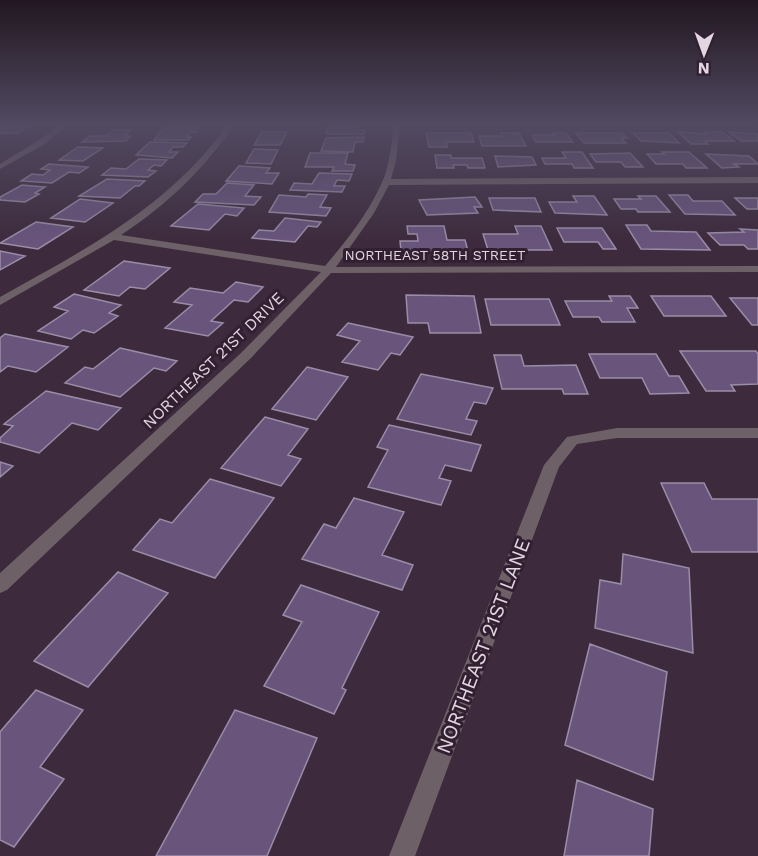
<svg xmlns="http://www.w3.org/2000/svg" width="758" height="856" font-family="'Work Sans',sans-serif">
	<rect width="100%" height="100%" fill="#3d2a3c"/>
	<path fill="#69547c" stroke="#9a8da7" stroke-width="1.5" d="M0,124H30L18,133H0V129L4,126H0Z
		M338,124H358V130H365L364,134H326L327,128H337Z
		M163,128H198L196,132H190L187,137H191L189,140H154Z
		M113,130H131L125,136H131L126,141L82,142L90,136H106Z
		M262,132H287L280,145H254Z
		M678,132L707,134L704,132H722L734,141H704L708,144H691Z
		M729,132L758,134V141H741Z
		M426,133H471L474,142H446L447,147H429Z
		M501,133H519L526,146H482L479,136H502Z
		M553,133H566L573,142H536L532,135H554Z
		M576,133H622L627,138H621L626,143H584Z
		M633,133H669L679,143L641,141Z
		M364,137L363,142H355L353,152L321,151L326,138Z
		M150,142L187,143L183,147H173L169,152H178L172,158L136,155Z
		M78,147L103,148L83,161L59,160Z
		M254,149L278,150L271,164L246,163Z
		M562,152H582L593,168H574L572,164H545L542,158H566Z
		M662,152H689L707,168H686L683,164H656L647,154H664Z
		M310,153H348L345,164L355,165L353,171H332L334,167H305Z
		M630,153L643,167H625L621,162H596L590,154Z
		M706,154L749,156L758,164H734L739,167L722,168Z
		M435,155H451V158H482L485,168H468L467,165H453L454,168H437Z
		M495,156L532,157L536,165L498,167Z
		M139,159L167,160L161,166L154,165L148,170L156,171L148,177L102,175L111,168L126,169Z
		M49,164L88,167L79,173L69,172L52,183L21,181L32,174L43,175L50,170L41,169Z
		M239,166L270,168L266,173H279L272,184L226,181Z
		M319,173L352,174L349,181L337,180L334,186H345L342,192L290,190L294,183L312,184Z
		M107,179L145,181L139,186H135L120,198L79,196Z
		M227,183L254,185L245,196L261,197L254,205L195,202L203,194H216Z
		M22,185L45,187L35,193L39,194L25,202L0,200V197Z
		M308,194L327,195L320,207L331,208L326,216L269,212L279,195L306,197Z
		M669,195H688L693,201H722L735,215L685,214Z
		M573,196H594L607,215L555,213L549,202H577Z
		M638,196H656L670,212H638L636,209H621L614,199H641Z
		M475,197L482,207H474L478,213L427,215L419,200Z
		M489,198H535L541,212L493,210Z
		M735,198H758V209H747Z
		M80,199L113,203L85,222L51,218Z
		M198,204L244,208L237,216L225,214L209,230L171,226Z
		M285,218L321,222L317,227L308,226L295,242L252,238L259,230L274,231Z
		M36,222L73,227L38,249L0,243Z
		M626,225H647L651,231L696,232L710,250L641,249Z
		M407,226H444L447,240H465L468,251H401L400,241H418L417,234H408Z
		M515,226H541L552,250H488L483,234H518Z
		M557,228H602L616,249H603L598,242H564Z
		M740,229L758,230V249H748L744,245H720L708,233L744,232Z
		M0,251L25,256L0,270Z
		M124,261L170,268L145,289L130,287L119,296L84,290Z
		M236,282L263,287L248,302L234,300L211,321L223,323L208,336L165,328L192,305L174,302L190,288L223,293Z
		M74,294L121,305L109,313L118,316L94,333L83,330L71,339L38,331L68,311L54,307Z
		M406,295L474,296L481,333H430L428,323H408Z
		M609,296H630L638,308H627L635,322H602L599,317H573L565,301H612Z
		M651,296H711L726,316H664Z
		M730,298H758V325H752Z
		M485,299H549L560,325H491Z
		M348,323L413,337L400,355L391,353L378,370L342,362L360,341L337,335Z
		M5,334L68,347L36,372L8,366L0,372V338Z
		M120,348L177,361L166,371L154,368L120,397L65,383L85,367L93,369Z
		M680,351H756L758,354V384L731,385L735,391H706Z
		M589,354H656L669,376H679L689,393L650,394L642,378H600Z
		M494,355H521L524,366L576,365L588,394H564L562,389H502Z
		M307,367L348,377L316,420L272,409Z
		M421,374L493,388L486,404L474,402L466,419L477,421L471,435L397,419Z
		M46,391L121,408L98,430L72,423L39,453L0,442V438L13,426L4,424Z
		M265,417L308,429L288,455L301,459L281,486L221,468Z
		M389,425L481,445L471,471L445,465L439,478L451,481L441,505L368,487L388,450L377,447Z
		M0,462L13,466L0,477Z
		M210,479L274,498L215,578L133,550L160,519L172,523Z
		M661,483H704L712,499H758V552H692Z
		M354,498L404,512L382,555L413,565L402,590L302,559L324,524L336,528Z
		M623,554L689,568L693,653L595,628L600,580L621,584Z
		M118,572L168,593L88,687L34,661Z
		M301,585L379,612L342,688L346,690L334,714L264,686L302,622L283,615Z
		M590,644L667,672L653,780L565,745Z
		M36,690L83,710L40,767L64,779L14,847L0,840V732Z
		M235,710L317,738L267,856H156Z
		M577,780L653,809L649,856H564Z"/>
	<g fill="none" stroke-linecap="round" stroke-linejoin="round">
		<path fill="#6d6167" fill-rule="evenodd" d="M61,124H68L45,144L0,169V164L39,140Z
			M228,124H235C204,169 167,205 121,235L325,266C348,239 372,209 385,175C390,159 392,141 394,124H400L396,161L391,179L758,177V183L389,185L374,213L336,267L758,266V272L331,273L251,358L7,590L0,593V573L241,353L321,272L114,240L0,305V297C86,249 170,206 228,124Z
			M617,428H758V438H617L577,444L559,467L415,856H389L544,465L567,437Z"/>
	</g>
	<linearGradient id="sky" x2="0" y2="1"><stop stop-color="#221721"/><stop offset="0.51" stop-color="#514a61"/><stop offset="1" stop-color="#514a61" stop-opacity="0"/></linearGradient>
	<rect width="758" height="244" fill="url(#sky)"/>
	<g text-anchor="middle" stroke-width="6" stroke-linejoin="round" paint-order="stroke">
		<g font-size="14" fill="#e2d6e1" stroke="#322032">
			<text x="435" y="260">NORTHEAST 58TH STREET</text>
		</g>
		<g font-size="16" fill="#e2d6e1" stroke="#322032">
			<text transform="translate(213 360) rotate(-44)" y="6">NORTHEAST 21ST DRIVE</text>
		</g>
		<g font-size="20" fill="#e2d6e1" stroke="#322032">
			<text transform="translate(483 646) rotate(-69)" y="7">NORTHEAST 21ST LANE</text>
		</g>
	</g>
	<g transform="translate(704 54) rotate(181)" stroke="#322032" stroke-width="4.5" paint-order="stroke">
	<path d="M0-4.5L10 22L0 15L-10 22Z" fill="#e2d6e1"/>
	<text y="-9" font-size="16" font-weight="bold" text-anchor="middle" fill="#e2d6e1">N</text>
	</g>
</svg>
